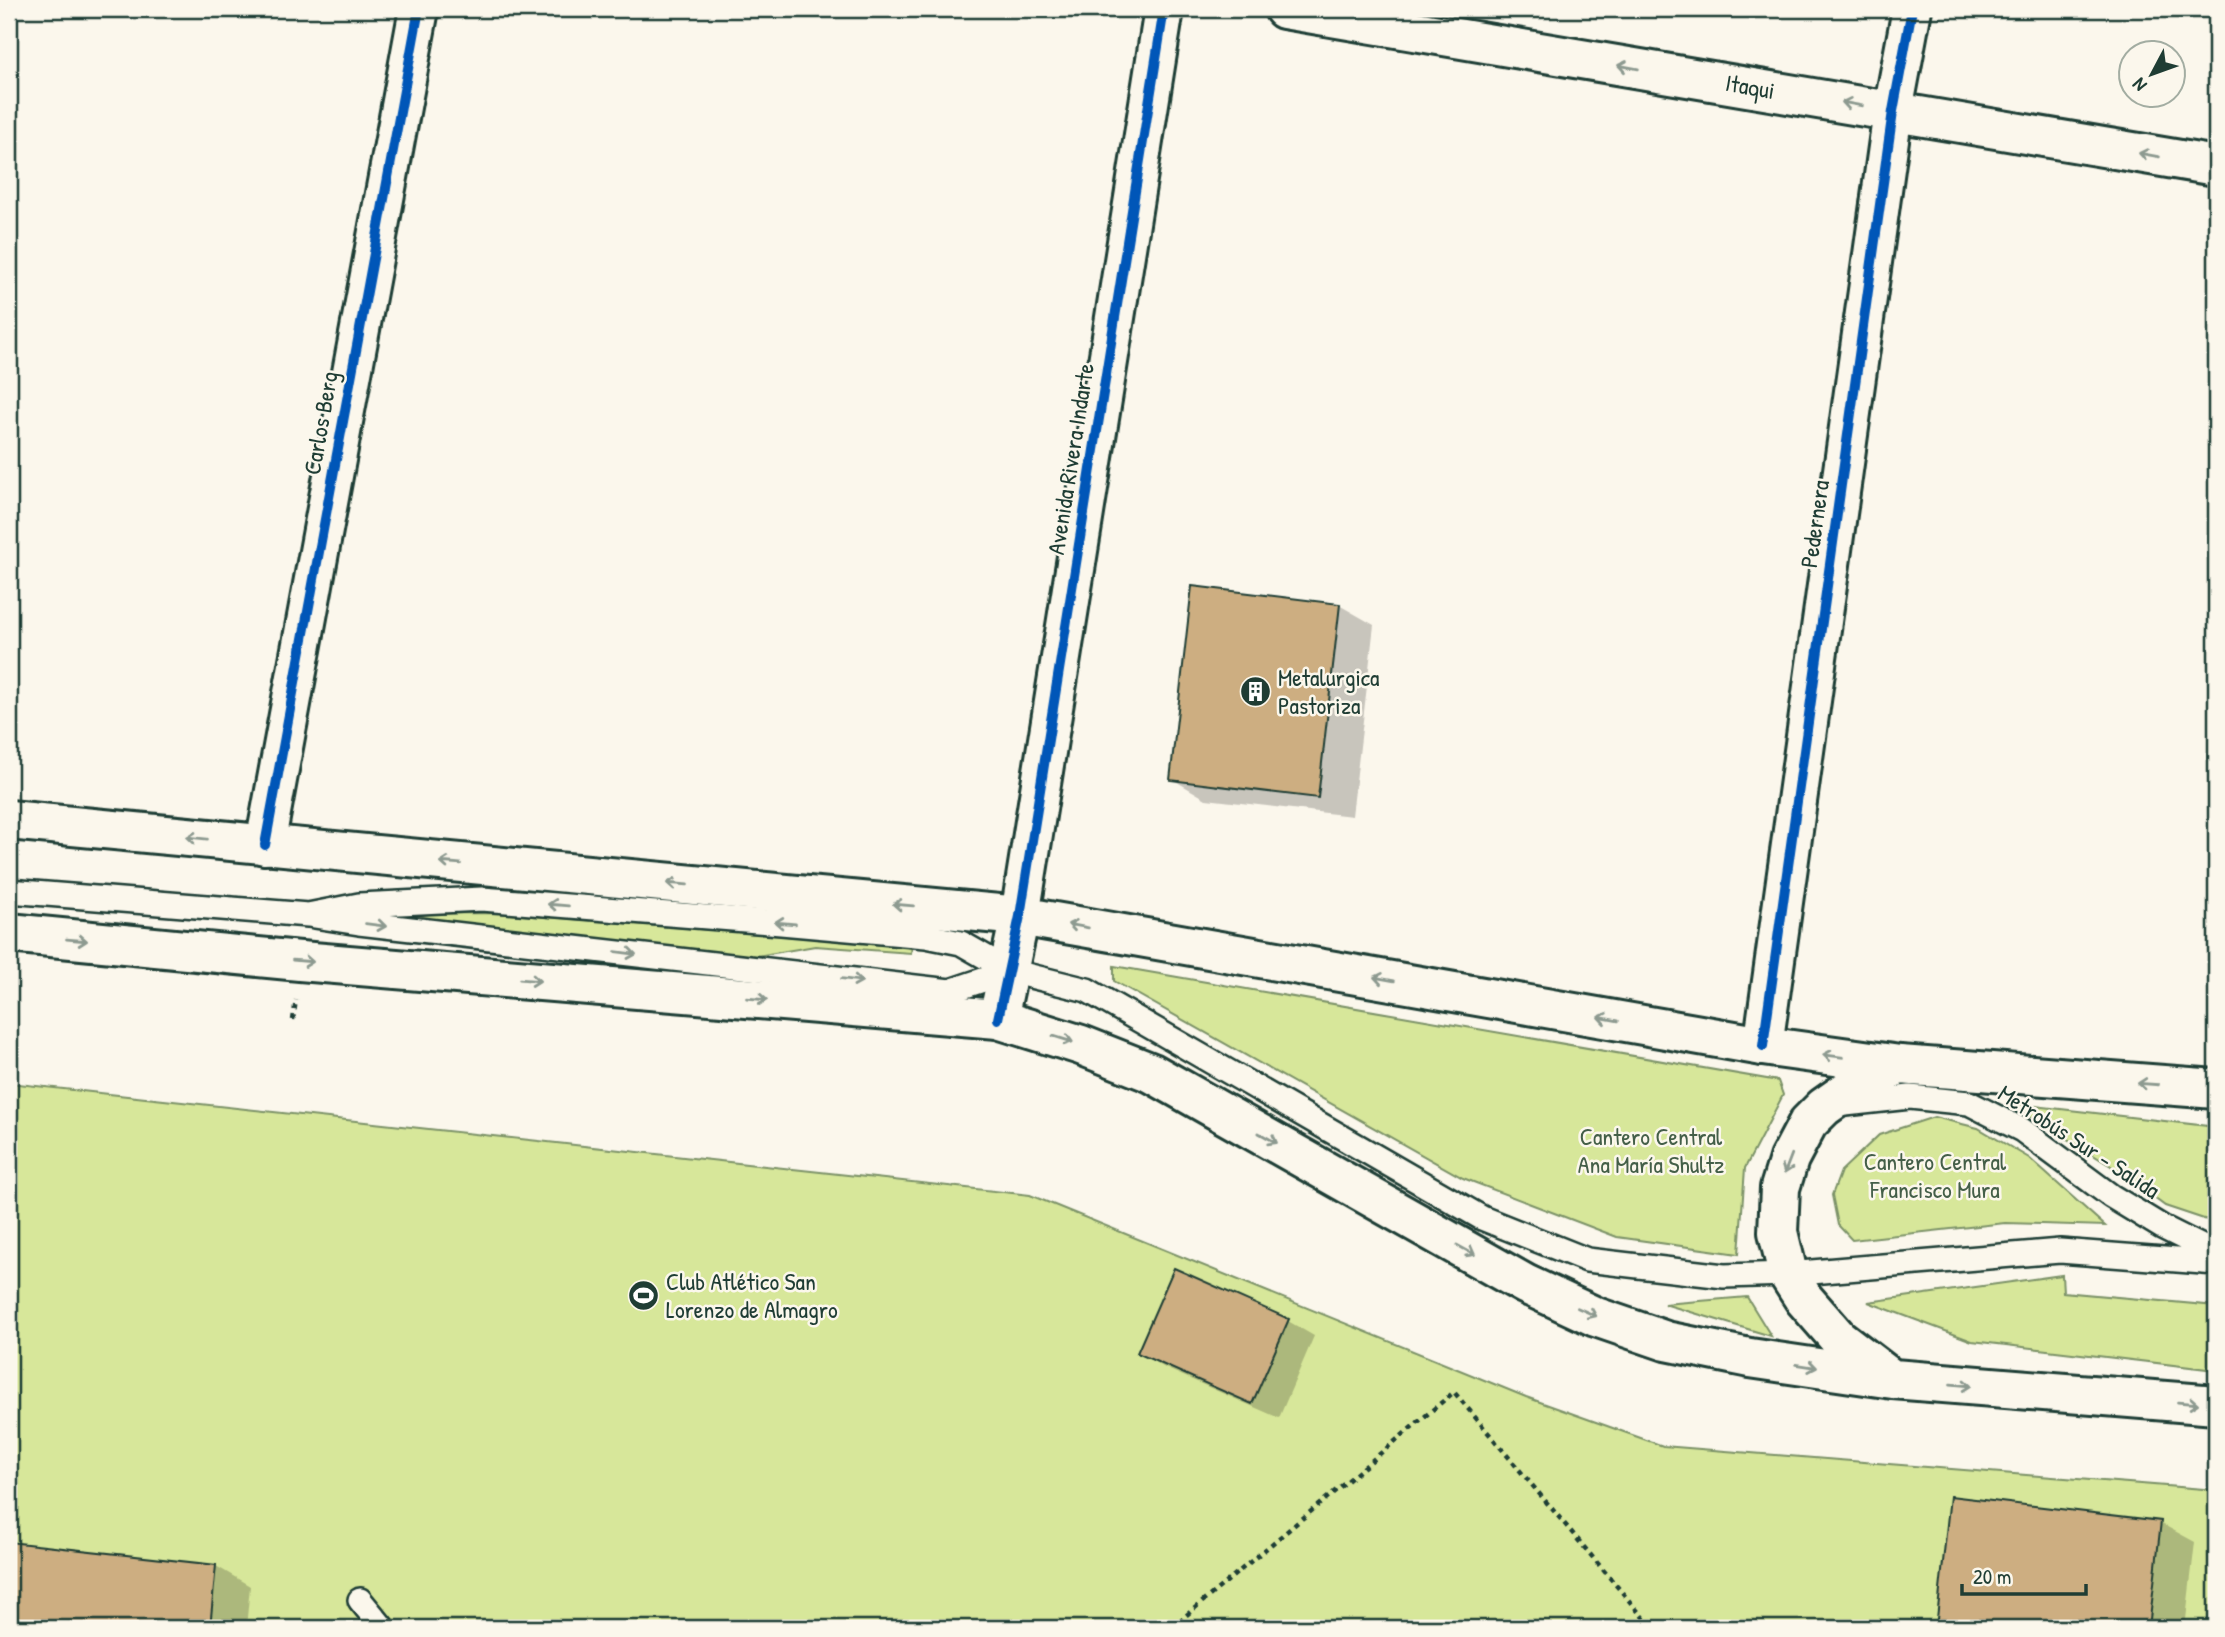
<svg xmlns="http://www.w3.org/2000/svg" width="2225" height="1637" font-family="'Patrick Hand',sans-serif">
	<rect width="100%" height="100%" fill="#fbf7ec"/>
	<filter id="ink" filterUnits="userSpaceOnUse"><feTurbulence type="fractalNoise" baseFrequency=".0143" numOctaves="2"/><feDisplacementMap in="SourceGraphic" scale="14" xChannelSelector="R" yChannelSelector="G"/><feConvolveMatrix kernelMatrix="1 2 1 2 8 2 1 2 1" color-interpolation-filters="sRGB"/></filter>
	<g filter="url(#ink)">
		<path fill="#d7e79a" stroke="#7b9267" stroke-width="2" d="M497,913L912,946L911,953L815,946L745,958L357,914Z
			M1114,966L1778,1081L1783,1095L1745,1168L1739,1254L1617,1237L1463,1178L1114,981Z
			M9,1083L1030,1195L1526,1397L1663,1446L2216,1490V1628H9Z
			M2009,1103L2216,1127V1223L2165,1206L2111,1166Z
			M1934,1117L1978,1128L2029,1158L2105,1226L2005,1223L1852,1240L1838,1225L1832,1195L1841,1171L1879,1135Z
			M2062,1275L2063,1292L2216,1306V1370L1972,1341L1868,1302Z
			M1747,1297L1771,1336L1664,1304Z"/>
		<path fill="#0003" d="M1339,605L1374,625L1352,816L1206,799L1172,779Z
			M1288,1321L1314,1336L1279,1418L1165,1368L1139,1353Z
			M1952,1498L2160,1523L2195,1542L2185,1628H1937Z
			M9,1544L216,1566L250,1586L246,1628H9Z"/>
		<path fill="#cdae81" stroke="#1f3d34" stroke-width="2" d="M1192,586L1340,604L1318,798L1170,780Z
			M1174,1268L1289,1319L1252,1404L1137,1353Z
			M1950,1496L2161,1521L2149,1628H1936Z
			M9,1542L216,1565L210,1628H9Z"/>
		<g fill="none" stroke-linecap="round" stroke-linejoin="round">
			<defs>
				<path id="service" d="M9,891L308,915L359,923L950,991L1010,971
					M308,915L359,905L482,899L781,923L926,936L961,943L1010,971L1087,990L1482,1218L1587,1260L1724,1276L1788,1274L2060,1251L2216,1263
					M1836,1105L1910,1097L1969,1103L2022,1130L2111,1196L2162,1227L2216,1254
					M360,1600L383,1628"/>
				<path id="minor" d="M1284,9L2216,166
					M265,845L419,9
					M998,1019L1020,916L1164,9
					M1763,1046L1893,111L1912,9"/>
				<path id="secondary" d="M9,820L1020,916L1763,1046L1900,1065L2216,1089
					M9,933L300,961L998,1019L1081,1045L1152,1073L1525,1284L1596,1317L1666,1341L1750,1358L1893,1379L2216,1405
					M1889,1377L1838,1338L1804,1299L1788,1274L1778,1232L1780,1188L1789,1159L1808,1123L1824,1107L1861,1081L1900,1065"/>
			</defs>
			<use href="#service" stroke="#1f3d34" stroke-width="28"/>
			<use href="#minor" stroke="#1f3d34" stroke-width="44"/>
			<use href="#secondary" stroke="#1f3d34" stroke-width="44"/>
			<path stroke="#1f3d34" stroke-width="4.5" stroke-dasharray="5 5" stroke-linecap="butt" d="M293,1020L296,1000
				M1171,1628L1454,1392L1652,1628"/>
			<use href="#service" stroke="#fbf7ec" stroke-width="23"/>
			<use href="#minor" stroke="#fbf7ec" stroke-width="38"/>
			<use href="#secondary" stroke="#fbf7ec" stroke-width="38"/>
			<defs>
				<path id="cycleway" d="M265,845L419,9
					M998,1019L1020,916L1164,9
					M1763,1046L1893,111L1912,9"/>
			</defs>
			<use href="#cycleway" stroke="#fbf7ec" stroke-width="15"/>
			<use href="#cycleway" stroke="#0057b8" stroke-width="10"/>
		</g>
		<defs><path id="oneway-shaft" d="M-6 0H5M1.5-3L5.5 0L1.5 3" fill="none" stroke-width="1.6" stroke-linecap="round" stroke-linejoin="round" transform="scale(1.75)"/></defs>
		<g stroke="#8d9a90">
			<use href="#oneway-shaft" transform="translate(1628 67) rotate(-170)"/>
			<use href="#oneway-shaft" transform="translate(1852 104) rotate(-170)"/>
			<use href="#oneway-shaft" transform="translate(2149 155) rotate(-170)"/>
			<use href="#oneway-shaft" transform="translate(197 838) rotate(-174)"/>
			<use href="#oneway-shaft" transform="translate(450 863) rotate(-175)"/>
			<use href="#oneway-shaft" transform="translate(677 884) rotate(-175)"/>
			<use href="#oneway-shaft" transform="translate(558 905) rotate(-175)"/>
			<use href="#oneway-shaft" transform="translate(903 905) rotate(-175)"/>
			<use href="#oneway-shaft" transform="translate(785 923) rotate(-175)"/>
			<use href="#oneway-shaft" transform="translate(376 925) rotate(7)"/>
			<use href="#oneway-shaft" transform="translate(1078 926) rotate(-170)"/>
			<use href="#oneway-shaft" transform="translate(77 940) rotate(5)"/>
			<use href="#oneway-shaft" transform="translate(626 953) rotate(7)"/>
			<use href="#oneway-shaft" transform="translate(303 961) rotate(5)"/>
			<use href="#oneway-shaft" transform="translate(1384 979) rotate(-170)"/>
			<use href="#oneway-shaft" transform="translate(530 980) rotate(5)"/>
			<use href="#oneway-shaft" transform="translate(852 980) rotate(7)"/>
			<use href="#oneway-shaft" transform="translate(757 999) rotate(5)"/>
			<use href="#oneway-shaft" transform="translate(1608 1019) rotate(-170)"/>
			<use href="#oneway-shaft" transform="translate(1063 1039) rotate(17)"/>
			<use href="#oneway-shaft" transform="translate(1833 1056) rotate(-172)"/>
			<use href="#oneway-shaft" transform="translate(2148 1084) rotate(-176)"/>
			<use href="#oneway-shaft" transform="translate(1268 1138) rotate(29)"/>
			<use href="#oneway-shaft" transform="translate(1788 1164) rotate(111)"/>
			<use href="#oneway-shaft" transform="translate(1466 1250) rotate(29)"/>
			<use href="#oneway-shaft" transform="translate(1587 1312) rotate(24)"/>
			<use href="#oneway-shaft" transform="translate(1807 1366) rotate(9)"/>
			<use href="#oneway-shaft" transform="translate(1961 1385) rotate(5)"/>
			<use href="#oneway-shaft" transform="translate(2188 1403) rotate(5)"/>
		</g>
	</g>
	<defs>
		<symbol id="building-disc" viewBox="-11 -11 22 22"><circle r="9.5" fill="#1f3d34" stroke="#fbf7ec"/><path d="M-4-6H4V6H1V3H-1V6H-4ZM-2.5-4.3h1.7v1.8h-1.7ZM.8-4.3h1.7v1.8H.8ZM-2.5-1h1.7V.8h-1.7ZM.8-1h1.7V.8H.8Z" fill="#fff"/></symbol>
		<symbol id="stadium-disc" viewBox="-11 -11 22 22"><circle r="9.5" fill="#1f3d34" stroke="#fbf7ec"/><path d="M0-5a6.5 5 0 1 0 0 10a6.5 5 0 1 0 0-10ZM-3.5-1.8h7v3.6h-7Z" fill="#fff"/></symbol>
	</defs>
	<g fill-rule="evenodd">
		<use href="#building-disc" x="1238" y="674" width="35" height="35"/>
		<use href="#stadium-disc" x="626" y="1278" width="35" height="35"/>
	</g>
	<g text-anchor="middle" stroke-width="5" stroke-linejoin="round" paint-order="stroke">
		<g font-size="24" fill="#1f3d34" stroke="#fbf7ec">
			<text transform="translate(1750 87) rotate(10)" y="8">Itaqui</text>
			<text transform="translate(321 423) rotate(-80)" y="8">Carlos Berg</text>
			<text transform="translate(1071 459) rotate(-81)" y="8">Avenida Rivera Indarte</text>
			<text transform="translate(1815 524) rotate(-82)" y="8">Pedernera</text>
			<text transform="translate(2079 1142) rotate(33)" y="8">Metrobús Sur - Salida</text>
		</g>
		<g font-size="24" fill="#1f3d34" stroke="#fbf7ec" text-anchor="start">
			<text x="1278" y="686">Metalurgica<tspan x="1278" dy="28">Pastoriza</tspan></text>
			<text x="666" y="1290">Club Atlético San<tspan x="666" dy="28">Lorenzo de Almagro</tspan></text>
		</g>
		<g font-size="24" fill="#445f48" stroke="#fbf7ec">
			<text x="1651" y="1145">Cantero Central<tspan x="1651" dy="28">Ana María Shultz</tspan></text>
			<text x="1935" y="1170">Cantero Central<tspan x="1935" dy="28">Francisco Mura</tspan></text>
		</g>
	</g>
	<rect width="2225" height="1637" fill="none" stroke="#fbf7ec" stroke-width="35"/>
	<rect x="18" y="18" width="2190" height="1602" fill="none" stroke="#1f3d34" stroke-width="2.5" filter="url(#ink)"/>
	<g transform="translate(2152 74) rotate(229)"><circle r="33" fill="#fbf7ec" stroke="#a3ada2" stroke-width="2"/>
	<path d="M0-5L12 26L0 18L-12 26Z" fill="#1f3d34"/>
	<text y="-10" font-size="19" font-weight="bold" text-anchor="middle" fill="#1f3d34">N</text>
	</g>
	<path d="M1962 1584v10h124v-10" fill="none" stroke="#1f3d34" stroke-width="3.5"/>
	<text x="1973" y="1584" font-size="21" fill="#1f3d34" stroke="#fbf7ec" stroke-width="5" paint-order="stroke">20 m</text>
</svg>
